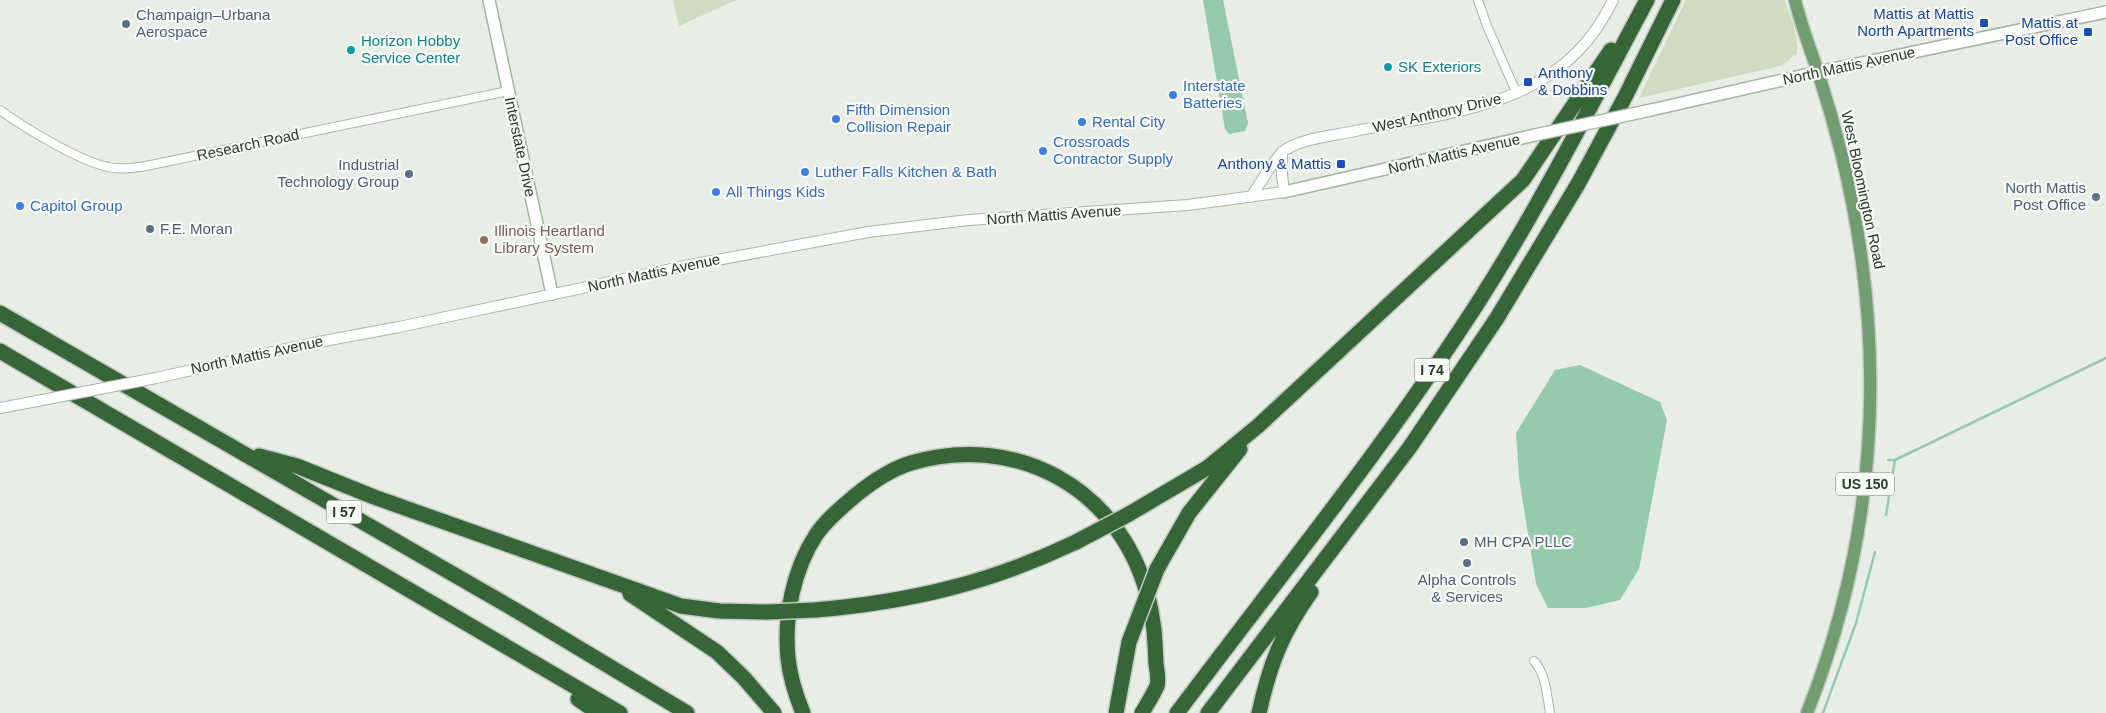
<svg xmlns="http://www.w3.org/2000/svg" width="2106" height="713" font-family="Arial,sans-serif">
	<rect width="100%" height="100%" fill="#e8ede6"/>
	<path fill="#cedcc2" d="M673,0H736L679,26Z
		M1686,0H1785C1790,17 1801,39 1796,56L1793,55L1787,62L1780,66L1639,98Z"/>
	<path fill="#95cbaa" d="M1203,0H1223L1248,123L1245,131L1229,134L1225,129Z
		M1580,365L1660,402L1667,420L1639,569L1620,600L1586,608H1548L1536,584L1519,478L1516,433L1555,370Z"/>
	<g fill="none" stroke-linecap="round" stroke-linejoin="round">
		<path stroke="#95cbaa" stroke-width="2.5" d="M1888,460H1895L2106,358
			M1886,515L1895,460
			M1823,713L1856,623L1875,552"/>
		<defs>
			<path id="minor" d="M1478,0L1487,26L1517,94
				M0,110C25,128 79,161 108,167C121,170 134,168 146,166L508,91
				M1534,661C1546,674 1547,696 1550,713"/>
			<path id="tertiary" d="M1251,197L1271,166L1282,152
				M156,378L313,343L399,327L690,265L868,232L969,220L1188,205L1284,192L1282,175V152C1301,138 1332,136 1355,131C1456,111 1563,107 1613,0
				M0,408L37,401"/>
			<path id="secondary" d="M489,0L552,294
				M1651,110L1818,72L2106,12
				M1284,192L1535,135"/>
			<path id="primary" d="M1795,0C1801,25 1810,48 1818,72C1827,100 1835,128 1842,156C1888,345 1879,531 1807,713"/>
			<path id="motorway" d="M0,313L517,611L687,713
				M0,351L620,713
				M259,456L297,466L374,497L681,606L719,611L767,612
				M1129,514L1207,468L1258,426L1523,180L1611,50
				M1157,569L1189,513L1240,449
				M630,594L717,652L744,678L774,713
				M815,610C910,602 990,583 1076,542
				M578,699L598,713
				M803,713C796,696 790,677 788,658C784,617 793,570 816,535C826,520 842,507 856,495C872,482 891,469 911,463C1016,432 1118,488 1147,593C1154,619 1155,637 1156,664C1157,670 1159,680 1157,686C1153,695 1147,704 1142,713
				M1177,713C1279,577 1387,444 1479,301C1541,204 1593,101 1647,0
				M1208,713L1410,447L1497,318L1578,184L1625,97L1673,0
				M1259,713C1270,663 1282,633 1311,592"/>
		</defs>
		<use href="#minor" stroke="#abb5a9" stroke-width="10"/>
		<use href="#tertiary" stroke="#abb5a9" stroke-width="12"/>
		<use href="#secondary" stroke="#a5b5a3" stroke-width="14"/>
		<use href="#primary" stroke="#c3c9c3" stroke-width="15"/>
		<use href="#motorway" stroke="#c3c9c3" stroke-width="18"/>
		<use href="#minor" stroke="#fff" stroke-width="8"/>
		<use href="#tertiary" stroke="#fff" stroke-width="10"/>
		<use href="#secondary" stroke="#fff" stroke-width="11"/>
		<use href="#primary" stroke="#719d70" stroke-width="12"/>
		<use href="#motorway" stroke="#366637" stroke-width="15"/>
		<defs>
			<path id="tertiary-bridge" d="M37,401L156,378"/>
			<path id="secondary-bridge" d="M1535,135L1651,110"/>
			<path id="motorway-bridge" d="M1076,542L1129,514
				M767,612L815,610
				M1116,713L1129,642L1157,569"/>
		</defs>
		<use href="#tertiary-bridge" stroke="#abb5a9" stroke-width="12" stroke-linecap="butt"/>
		<use href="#secondary-bridge" stroke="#a5b5a3" stroke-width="14" stroke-linecap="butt"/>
		<use href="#motorway-bridge" stroke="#c3c9c3" stroke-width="18" stroke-linecap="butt"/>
		<use href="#tertiary-bridge" stroke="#fff" stroke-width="10"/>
		<use href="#secondary-bridge" stroke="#fff" stroke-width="11"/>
		<use href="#motorway-bridge" stroke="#366637" stroke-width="15"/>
	</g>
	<g fill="#1a4fb4" stroke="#f7faf6" stroke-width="2">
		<rect x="1979" y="18" width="10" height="10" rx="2.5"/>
		<rect x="2083" y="27" width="10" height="10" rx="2.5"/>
		<rect x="1523" y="77" width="10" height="10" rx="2.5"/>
		<rect x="1336" y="159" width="10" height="10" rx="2.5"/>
	</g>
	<g fill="#5c6f8a" stroke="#f7faf6" stroke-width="2">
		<circle cx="126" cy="24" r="5"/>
		<circle cx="409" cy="174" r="5"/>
		<circle cx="2096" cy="197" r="5"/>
		<circle cx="150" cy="229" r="5"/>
		<circle cx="1464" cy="542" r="5"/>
		<circle cx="1467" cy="563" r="5"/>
	</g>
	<g fill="#0f9aa8" stroke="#f7faf6" stroke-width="2">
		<circle cx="351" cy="50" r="5"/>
		<circle cx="1388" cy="67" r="5"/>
	</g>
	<g fill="#3f7fe0" stroke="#f7faf6" stroke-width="2">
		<circle cx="1173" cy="95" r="5"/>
		<circle cx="836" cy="119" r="5"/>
		<circle cx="1082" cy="122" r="5"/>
		<circle cx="1043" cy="151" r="5"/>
		<circle cx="805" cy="172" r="5"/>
		<circle cx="716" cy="192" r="5"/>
		<circle cx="20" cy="206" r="5"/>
	</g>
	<circle fill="#8d6e63" stroke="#f7faf6" stroke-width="2" cx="484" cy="240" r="5"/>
	<g text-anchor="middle" stroke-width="4.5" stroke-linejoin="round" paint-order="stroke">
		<g fill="#f7faf6" stroke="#667665" stroke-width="1">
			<rect x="1414.5" y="358.5" width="35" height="23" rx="4"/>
			<rect x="1836" y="472.5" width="58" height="23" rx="4"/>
			<rect x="326.5" y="500.5" width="35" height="23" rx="4"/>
		</g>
		<g font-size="14" font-weight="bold" fill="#283d27">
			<text x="1432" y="375">I 74</text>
			<text x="1865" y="489">US 150</text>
			<text x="344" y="517">I 57</text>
		</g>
		<g font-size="15" fill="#164399" stroke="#f7faf6" text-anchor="end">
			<text x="1974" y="19">Mattis at Mattis<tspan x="1974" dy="17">North Apartments</tspan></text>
			<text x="2078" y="28">Mattis at<tspan x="2078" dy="17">Post Office</tspan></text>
			<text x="1538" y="78" text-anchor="start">Anthony<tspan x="1538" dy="17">&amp; Dobbins</tspan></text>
			<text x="1331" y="169">Anthony &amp; Mattis</text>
		</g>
		<g font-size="15" fill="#4e5e75" stroke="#f7faf6" text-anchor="start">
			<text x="136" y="20">Champaign–Urbana<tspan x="136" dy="17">Aerospace</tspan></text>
			<text x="399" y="170" text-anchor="end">Industrial<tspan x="399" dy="17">Technology Group</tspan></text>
			<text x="2086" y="193" text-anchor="end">North Mattis<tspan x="2086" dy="17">Post Office</tspan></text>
			<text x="160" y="234">F.E. Moran</text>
			<text x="1474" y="547">MH CPA PLLC</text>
			<text x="1467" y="585" text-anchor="middle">Alpha Controls<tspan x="1467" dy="17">&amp; Services</tspan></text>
		</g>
		<g font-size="15" fill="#0d838f" stroke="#f7faf6" text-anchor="start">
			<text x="361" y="46">Horizon Hobby<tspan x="361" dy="17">Service Center</tspan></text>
			<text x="1398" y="72">SK Exteriors</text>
		</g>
		<g font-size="15" fill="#283d27" stroke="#f7faf6">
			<text transform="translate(1849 66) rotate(-12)" y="5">North Mattis Avenue</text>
			<text transform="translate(1437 113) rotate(-13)" y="5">West Anthony Drive</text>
			<text transform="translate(248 145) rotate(-12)" y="5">Research Road</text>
			<text transform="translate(520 147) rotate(78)" y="5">Interstate Drive</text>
			<text transform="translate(1454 154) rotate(-13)" y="5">North Mattis Avenue</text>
			<text transform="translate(1863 190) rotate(78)" y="5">West Bloomington Road</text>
			<text transform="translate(1054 215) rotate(-4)" y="5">North Mattis Avenue</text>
			<text transform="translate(654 273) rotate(-12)" y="5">North Mattis Avenue</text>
			<text transform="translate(257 355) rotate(-12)" y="5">North Mattis Avenue</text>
		</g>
		<g font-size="15" fill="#366cbe" stroke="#f7faf6" text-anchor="start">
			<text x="1183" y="91">Interstate<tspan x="1183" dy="17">Batteries</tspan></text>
			<text x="846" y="115">Fifth Dimension<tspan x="846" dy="17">Collision Repair</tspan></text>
			<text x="1092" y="127">Rental City</text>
			<text x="1053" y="147">Crossroads<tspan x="1053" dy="17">Contractor Supply</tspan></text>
			<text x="815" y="177">Luther Falls Kitchen &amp; Bath</text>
			<text x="726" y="197">All Things Kids</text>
			<text x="30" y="211">Capitol Group</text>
		</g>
		<g font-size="15" fill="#785e54" stroke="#f7faf6" text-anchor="start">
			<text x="494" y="236">Illinois Heartland<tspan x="494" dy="17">Library System</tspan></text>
		</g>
	</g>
</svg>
